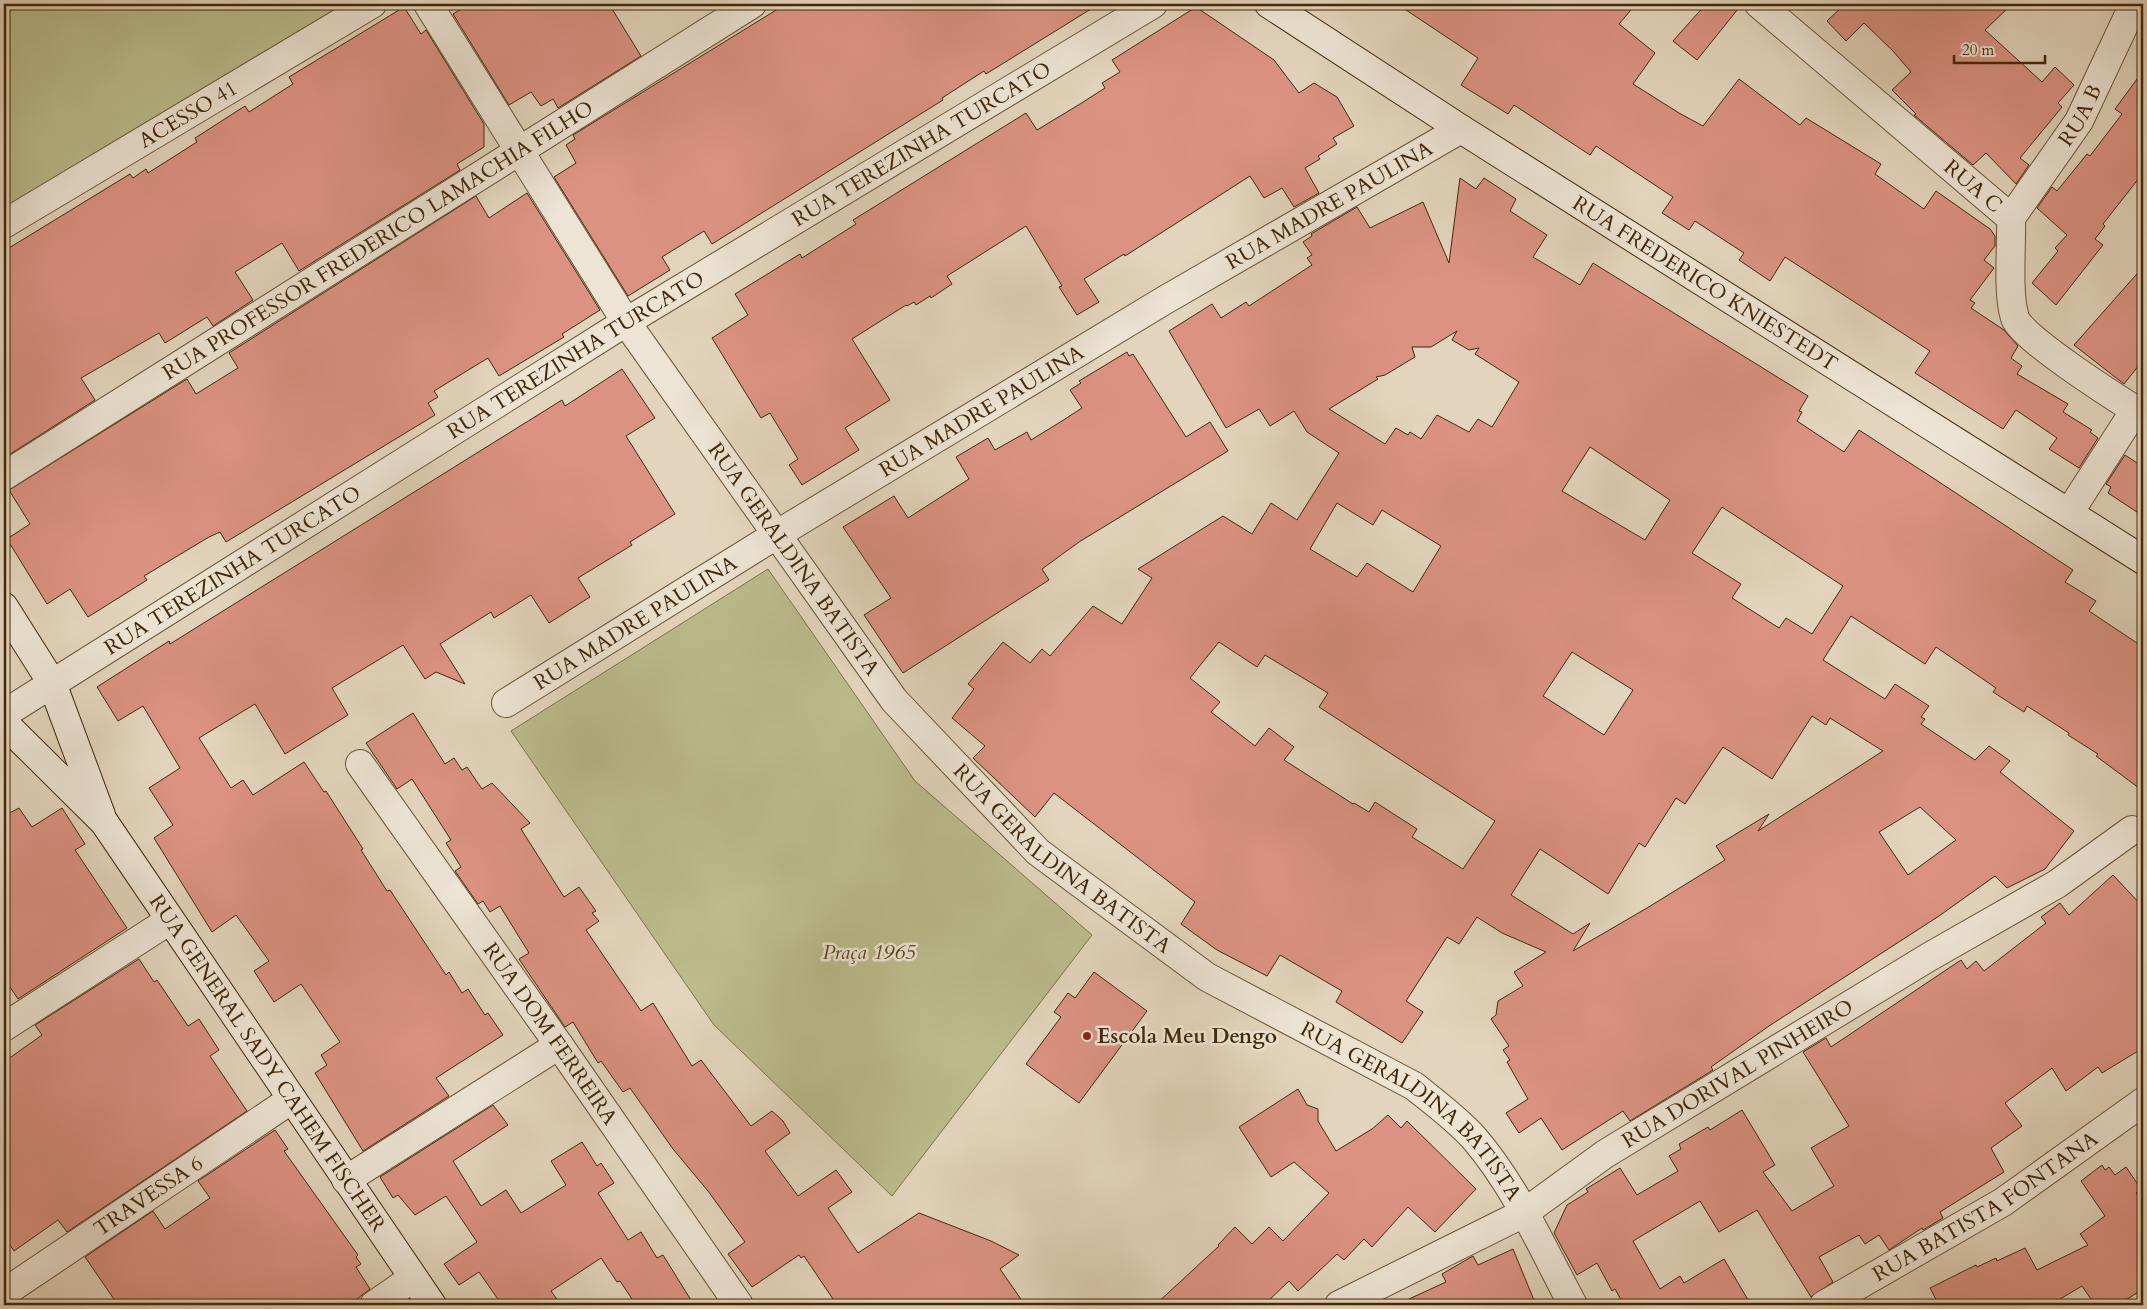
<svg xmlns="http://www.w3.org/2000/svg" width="2147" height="1309" font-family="Cardo,serif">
	<rect width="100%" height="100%" fill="#e3d5bd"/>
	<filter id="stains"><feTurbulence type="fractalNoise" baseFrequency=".004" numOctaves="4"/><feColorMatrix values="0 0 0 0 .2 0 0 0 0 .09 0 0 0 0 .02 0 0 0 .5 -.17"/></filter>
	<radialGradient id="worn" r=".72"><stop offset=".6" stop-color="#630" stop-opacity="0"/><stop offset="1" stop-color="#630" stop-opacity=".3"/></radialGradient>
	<path fill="#bbbb8c" stroke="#7f724a" d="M4,4H346L4,218Z
		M768,569L915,781L1092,935L892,1196L714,1025L511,731Z"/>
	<path fill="#db9283" stroke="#432808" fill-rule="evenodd" d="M469,4H609L641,56L558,108L553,99L541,106L531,92L509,105L453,14Z
		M786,4H1099L986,74L984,71L942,98L943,100L712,244L704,231L662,257L670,270L628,296L554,177L576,163L566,145L575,139L573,135Z
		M1397,4H1636L1619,24L1655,53L1633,84L1679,113L1703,126L1739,79L1800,125L1806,118L1881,164L1875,174L1924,209L1936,191L1990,229L1995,236V246L1984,260L1994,268L1970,300L1975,303L1971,308L2004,330L2018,346L2011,358L2022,366L2017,374L2068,404L2063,412L2092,430L2090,432L2098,438L2079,468L2049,449L2057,438L2016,410L2003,429L1915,373L1930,351L1785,257L1770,281L1739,260L1744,253L1695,221L1689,230L1662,213L1673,197L1596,146L1590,155L1514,105L1508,114L1461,85L1478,58Z
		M1706,4H1742L1697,60L1673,41Z
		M1845,4H2012L1985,30L2042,82L2055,67L2074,85L2058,103L2062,107L2020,158L2029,165L2016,184L1986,153L1973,165L1914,115L1916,114L1892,90L1911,72L1893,51L1864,23L1846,41L1827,21Z
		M404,7L421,34L426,30L484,124V147L457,164L460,170L299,271L282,243L235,272L253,300L213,326L207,317L165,343L159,333L81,378L95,400L4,458V251L130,174L133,178L146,169L148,173L197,142L195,138L245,106L249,112L293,84L289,77Z
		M1196,7L1274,60L1299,93L1314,83L1337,97L1354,126L1333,138L1337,144L1318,156L1320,159L1305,168L1319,193L1294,207L1282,188L1264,198L1250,176L1125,256L1124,254L1084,279L1099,302L1077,315L1059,287L1062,286L1026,226L947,276L952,284L931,298L930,296L916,305L914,302L907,306L906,305L852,339L890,400L845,428L859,450L802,485L789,465L798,459L770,413L761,418L712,338L748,315L735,294L800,254L802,258L856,224L853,220L1026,113L1037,130L1080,104L1105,88L1102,83L1120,72L1112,60Z
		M2143,71V173L2103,224L2105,226L2095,239L2103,245L2056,305L2032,283L2058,251L2055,248L2067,235L2037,208L2052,187L2057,191L2087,154L2090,156L2122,114L2115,109Z
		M1460,178L1476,189L1484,178L1516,199L1510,211L1547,235L1533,257L1580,285L1593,263L1808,396L1799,411L1802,412L1797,421L1844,452L1859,430L1930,476L2073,570L2065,582L2096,601L2089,611L2143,647V791L2096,756L2098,754L2068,735L2069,733L2027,706L2024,712L1993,692L1996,688L1936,647L1925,664L1851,616L1823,660L1885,699L1895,684L1929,706L1921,717L1925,719L1921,724L1975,760L1989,746L2010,761L2000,772L2074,831L2045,869L2007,888L1995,876L1939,916L1769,1026L1711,1067L1713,1070L1630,1121L1623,1111L1562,1150L1541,1118L1519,1133L1506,1113L1528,1099L1507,1062L1510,1060L1503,1050L1509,1046L1491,1019L1496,1015L1498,1001L1523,986L1514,972L1546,952L1502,933L1477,917L1459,944L1447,937L1406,1001L1423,1012L1402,1043L1336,1002L1342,991L1280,955L1267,976L1217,950L1181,924L1195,902L1054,793L1035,817L973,758L985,746L952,718L974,689L968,684L1003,642L1030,663L1042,649L1050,656L1093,606L1122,624L1152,578L1138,569L1223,516L1252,534L1271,503L1297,520L1339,453L1307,432L1294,411L1270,426L1259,409L1226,428L1169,331L1212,304L1221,318L1246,302L1249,306L1312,265L1307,258L1312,255L1303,242L1312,236L1311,234L1357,207L1370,228L1423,202L1449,263ZM1457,331L1452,340L1469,350L1479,348L1475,354L1519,382L1492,427L1478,419L1469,432L1437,415L1421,439L1410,432L1408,435L1396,428L1385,444L1329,409L1378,379L1376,377L1385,375L1415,357L1412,347H1431ZM1590,447L1670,500L1645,540L1562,491ZM1337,503L1373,525L1382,510L1441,546L1413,592L1367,563L1357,577L1310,549ZM1722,507L1843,586L1812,634L1786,618L1779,628L1732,598L1741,584L1692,553ZM1219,642L1257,667L1265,655L1328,693L1319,707L1495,821L1463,869L1412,837L1417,829L1375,802L1369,812L1354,803L1353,804L1284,760L1294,747L1269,728L1255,746L1211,712L1220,702L1190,678ZM1572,652L1633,690L1604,735L1543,696ZM1812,716L1826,725L1830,718L1883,751L1758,831L1769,814L1716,846L1725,860L1647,908L1573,951L1590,923L1573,934L1511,895L1540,849L1608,894L1639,843L1645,847L1676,798L1685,804L1723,747L1772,779ZM1920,807L1956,840L1908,875L1879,832Z
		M527,193L600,310L562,334L564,337L499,376L488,358L434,391L438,397L428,403L435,415L226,542L220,532L209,537L144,576L147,580L88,617L70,589L47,604L7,539L30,524L9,490L187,379L196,394L238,368L229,353L476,196L489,218Z
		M2143,267V360L2124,384L2074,345Z
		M1127,352L1129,356L1133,354L1186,437L1210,422L1228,451L1079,542L1042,569L1049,580L903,673L864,615L891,598L843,527L894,496L908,518L969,479L956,457L988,438L995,450L1027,432L1031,440L1062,421L1082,408L1070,390L1081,383L1079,381Z
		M622,369L655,418L626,436L675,514L630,542L632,545L578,578L590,597L549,623L531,595L494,618L491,612L440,644L465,684L436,672L425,679L403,645L332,688L348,715L285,754L255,704L199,738L231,788L243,780L253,795L304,762L324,792L326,791L363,849L361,850L387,891L390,890L446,975L449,972L462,993L468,989L485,1015L488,1013L503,1035L436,1078L449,1096L363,1151L315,1073L327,1065L321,1055L340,1042L301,984L274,1002L254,971L269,961L236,915L212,932L154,838L173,825L149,788L180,768L143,706L118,721L97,687L169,641L170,644L562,400L565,406Z
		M2125,455L2143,467V516L2108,493L2111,487L2106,484Z
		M413,713L445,764L454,758L462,770L467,767L482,789L492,783L530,823L521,829L564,897L579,887L596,911L592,913L599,921L586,930L641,1011L653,1003L692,1066L701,1060L751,1126L772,1111L783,1121L790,1133L765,1151L798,1196L836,1170L852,1192L828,1208L858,1253L919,1213L991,1241L1019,1255L1000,1269L1025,1305H837L804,1256L801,1258L799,1255L752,1287L728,1254L745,1242L708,1191L673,1149L630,1088L623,1092L601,1061L598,1063L573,1022L565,1027L519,959L529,953L500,906L490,912L483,901L478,904L455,871L461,867L446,843L451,840L412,779L397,789L366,743Z
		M19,808L32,827L62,808L85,844L75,850L127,928L18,999L4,978V816Z
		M2113,875L2143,907V1048L2102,1073L2098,1067L2066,1091L2052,1068L2005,1103L2022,1126L1991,1148L2004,1172L1940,1212L1943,1218L1923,1230L1922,1228L1889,1250L1879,1235L1865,1244L1859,1235L1819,1257L1833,1282L1811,1297L1757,1210L1719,1232L1700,1201L1633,1241L1660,1289L1680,1276L1684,1283L1724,1259L1751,1305H1624L1615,1289L1612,1291L1597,1263L1577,1275L1554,1233L1567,1205L1588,1192L1586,1189L1620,1168L1637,1195L1678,1171L1669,1156L1681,1149L1679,1144L1708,1127L1710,1130L1742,1110L1775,1165L1763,1172L1792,1211L1834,1186L1811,1148L1849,1126L1803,1052L1826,1038L1831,1047L1961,960L1967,969L1976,961L1984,971L2046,923L2041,917L2060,903L2069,915Z
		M139,959L154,982L157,980L188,1026L199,1019L219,1050L210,1056L247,1111L67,1232L58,1220L14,1251L4,1236V1062L42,1035L35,1025Z
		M1094,972L1147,1011L1079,1103L1026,1064L1061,1017L1054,1012L1068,993L1075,998Z
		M1298,1089L1307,1105L1318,1109V1121L1336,1151L1372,1129L1388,1115L1401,1128L1407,1121L1476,1189L1435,1232L1408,1207L1372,1247L1364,1239L1344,1260L1337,1254L1298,1291L1289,1281L1264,1305H1155L1219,1246L1218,1245L1235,1227L1252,1244L1269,1227L1283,1241L1329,1193L1294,1162L1271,1177L1239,1127Z
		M493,1105L508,1125L453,1161L481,1206L506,1190L521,1213L566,1185L551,1161L582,1142L597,1166L601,1163L614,1183L598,1193L628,1240L641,1232L657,1258L663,1255L694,1305H636L620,1281L617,1282L601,1258L551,1291L561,1305H502L479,1272L459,1285L444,1264L477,1242L446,1196L415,1215L398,1195L393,1198L380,1177Z
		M275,1130L288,1149L284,1151L358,1255L356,1257L361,1264L356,1267L370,1289L349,1305H118L85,1257L153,1211L165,1229L210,1198L198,1181Z
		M2102,1165L2105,1170L2109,1167L2115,1175L2126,1167L2141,1189L2136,1193L2143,1204V1289L2118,1305H2095L2082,1286L2050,1305H1939L1930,1288L1976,1265L1977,1267L1996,1258L1997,1261L2025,1248L2037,1270L2088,1245L2080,1234L2105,1216L2081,1181Z
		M1513,1249L1536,1305H1396L1446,1282L1442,1274L1473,1256L1478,1265Z"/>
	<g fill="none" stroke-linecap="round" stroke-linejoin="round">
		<defs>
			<g id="street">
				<path id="s1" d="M428,4L626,322L894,700L1038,852L1207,977L1414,1086C1434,1102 1456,1118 1474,1138C1516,1187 1543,1249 1573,1305"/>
				<path id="s2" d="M1759,4L2011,218C2012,246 2007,293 2015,318C2021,338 2121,401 2143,415"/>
				<path id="s3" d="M2011,218L2079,121L2134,4"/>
				<path id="s4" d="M4,224L372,4"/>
				<path id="s5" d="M4,476L752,4"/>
				<path d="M2069,513L2135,410"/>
				<path id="s6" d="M506,703L776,535L1165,300L1461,129"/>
				<path id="s7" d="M4,714L626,322L1153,4"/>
				<path id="s8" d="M360,764L559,1045L739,1305"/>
				<path d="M4,1027L170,920"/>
				<path d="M346,1180L559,1045"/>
				<path id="s9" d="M4,1293L292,1099"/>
				<path d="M374,1305L413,1278"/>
				<path id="s10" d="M1339,1305L1524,1213L1605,1154L1929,957L2057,884L2132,830"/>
				<path id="s11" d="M1824,1305L2003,1202L2143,1102"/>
			</g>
			<g id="secondary">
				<path id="s12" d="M1269,4L1461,129L2143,560"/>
				<path d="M4,607L52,683L101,815"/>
				<path id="s13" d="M4,723L104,822L432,1305"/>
			</g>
		</defs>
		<use href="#street" stroke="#6b5335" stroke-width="30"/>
		<use href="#secondary" stroke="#432808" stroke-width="30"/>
		<use href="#street" stroke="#ede4d4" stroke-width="28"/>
		<use href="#secondary" stroke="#ede4d4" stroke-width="28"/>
	</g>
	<circle fill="#8f2418" stroke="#ede4d4" stroke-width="2" cx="1087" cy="1036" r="5"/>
	<g text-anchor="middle" stroke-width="5" stroke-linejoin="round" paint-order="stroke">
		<g font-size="21" fill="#432808" stroke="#ede4d4">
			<text dy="7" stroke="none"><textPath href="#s4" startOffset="214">ACESSO 41</textPath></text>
			<text dy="7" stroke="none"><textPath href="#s3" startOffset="124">RUA B</textPath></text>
			<text dy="7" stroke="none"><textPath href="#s7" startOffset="1080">RUA TEREZINHA TURCATO</textPath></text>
			<text dy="7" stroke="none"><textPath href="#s2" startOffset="281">RUA C</textPath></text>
			<text dy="7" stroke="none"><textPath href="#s6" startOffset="962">RUA MADRE PAULINA</textPath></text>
			<text dy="7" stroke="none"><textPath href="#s5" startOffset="442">RUA PROFESSOR FREDERICO LAMACHIA FILHO</textPath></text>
			<text dy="7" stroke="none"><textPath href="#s12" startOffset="518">RUA FREDERICO KNIESTEDT</textPath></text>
			<text dy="7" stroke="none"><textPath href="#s7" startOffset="675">RUA TEREZINHA TURCATO</textPath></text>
			<text dy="7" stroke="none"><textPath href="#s6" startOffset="558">RUA MADRE PAULINA</textPath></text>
			<text dy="7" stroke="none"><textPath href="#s1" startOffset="665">RUA GERALDINA BATISTA</textPath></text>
			<text dy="7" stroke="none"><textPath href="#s7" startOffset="270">RUA TEREZINHA TURCATO</textPath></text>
			<text dy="7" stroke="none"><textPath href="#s6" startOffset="152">RUA MADRE PAULINA</textPath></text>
			<text dy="7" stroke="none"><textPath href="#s1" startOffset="1070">RUA GERALDINA BATISTA</textPath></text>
			<text dy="7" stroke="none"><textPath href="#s8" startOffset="330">RUA DOM FERREIRA</textPath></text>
			<text dy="7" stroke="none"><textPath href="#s13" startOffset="432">RUA GENERAL SADY CAHEM FISCHER</textPath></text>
			<text dy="7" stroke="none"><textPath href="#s10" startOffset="462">RUA DORIVAL PINHEIRO</textPath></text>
			<text dy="7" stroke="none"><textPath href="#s1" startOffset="1505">RUA GERALDINA BATISTA</textPath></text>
			<text dy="7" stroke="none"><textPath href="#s9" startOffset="174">TRAVESSA 6</textPath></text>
			<text dy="7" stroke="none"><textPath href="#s11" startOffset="189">RUA BATISTA FONTANA</textPath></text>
		</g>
		<g font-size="21" font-style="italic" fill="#5b4522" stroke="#ede4d4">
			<text x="869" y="959">Praça 1965</text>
		</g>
		<g font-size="21" font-weight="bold" fill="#432808" stroke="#ede4d4" text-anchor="start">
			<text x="1097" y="1043">Escola Meu Dengo</text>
		</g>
	</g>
	<rect width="2147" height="1309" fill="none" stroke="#e3d5bd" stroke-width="20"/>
	<rect x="5" y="5" width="2137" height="1299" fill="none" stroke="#432808" stroke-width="2.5"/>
	<rect x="10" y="10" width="2127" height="1289" fill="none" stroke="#432808"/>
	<path d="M1954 55v8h91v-8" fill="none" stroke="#432808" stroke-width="2.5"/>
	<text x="1962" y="55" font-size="15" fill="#432808" stroke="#ede4d4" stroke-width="4" paint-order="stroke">20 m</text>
	<rect width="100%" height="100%" filter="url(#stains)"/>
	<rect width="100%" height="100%" fill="url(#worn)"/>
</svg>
